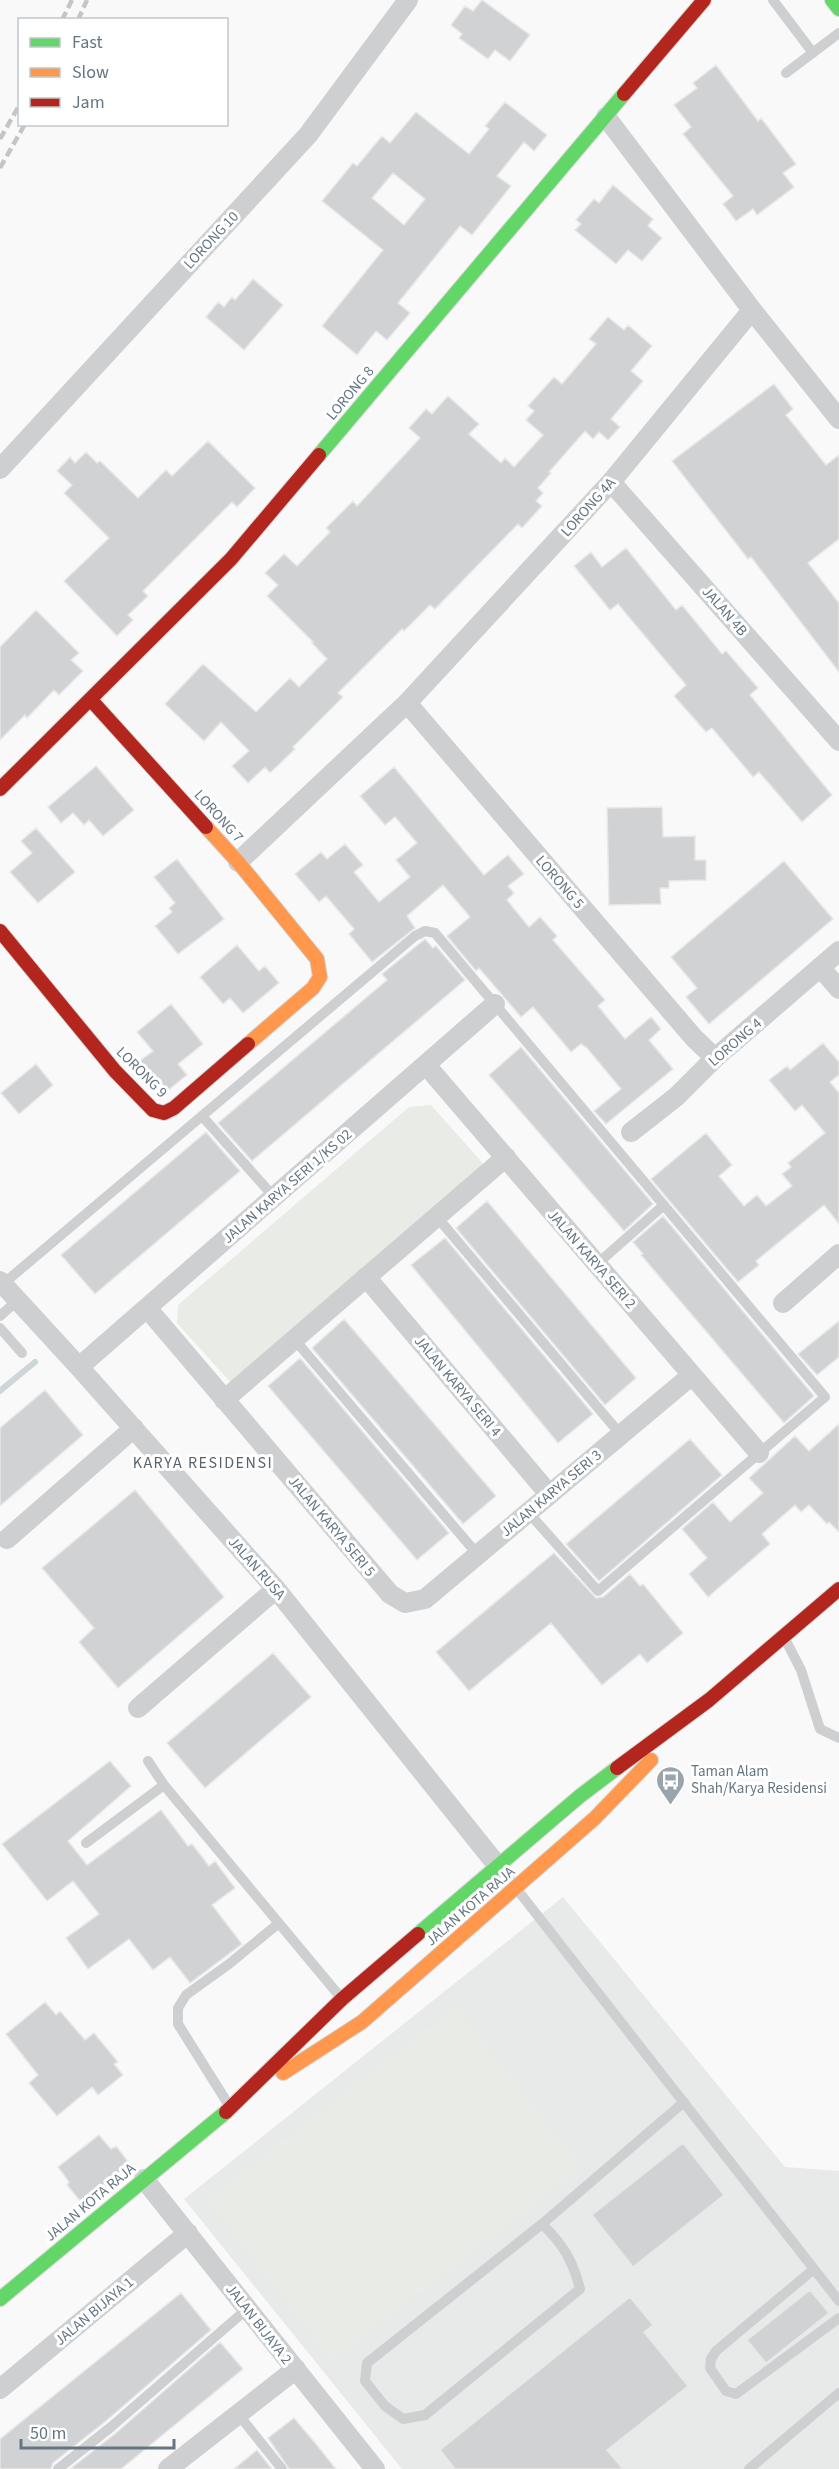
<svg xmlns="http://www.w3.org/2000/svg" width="839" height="2469" font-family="'Source Sans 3',sans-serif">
	<rect width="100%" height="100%" fill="#f9f9f9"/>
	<path fill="#e8e9e9" d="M563,1897L785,2167L839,2171V2469H402L184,2199Z"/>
	<path fill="#e8ebe6" d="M431,1105L487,1168L232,1384L177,1323L178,1305L409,1107Z
		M456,2006L582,2168L332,2361L206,2200Z"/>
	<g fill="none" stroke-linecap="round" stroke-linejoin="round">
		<path stroke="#ced6d9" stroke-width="6" d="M0,1391L35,1362"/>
	</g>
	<path fill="#d0d2d3" stroke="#e8e8e8" stroke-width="1.5" fill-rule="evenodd" d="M482,0L530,35L510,61L495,50L488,59L459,38L462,34L451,25L465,6L473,11Z
		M716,65L758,121L761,118L796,164L783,173L794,187L757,215L753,209L736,221L723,204L733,196L683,134L691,127L674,105L697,88L693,83Z
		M505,102L547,135L534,151L524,142L497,176L511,186L472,235L460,226L398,303L410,313L387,340L376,331L357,355L322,326L383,250L322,201L353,163L357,166L382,136L390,143L416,112L469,154L489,129L485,126ZM393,173L425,199L404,225L372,198Z
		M613,185L653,219L648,226L662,238L642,261L628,250L616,264L575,230L581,224L576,220L594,199L599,203Z
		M253,279L283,305L244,350L206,317L218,302L224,307L232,297L235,300Z
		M608,317L624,330L628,325L652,346L631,371L643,381L611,419L620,427L608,440L599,432L593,439L585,431L549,472L551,473L538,488L543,493L536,501L542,506L522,528L518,524L435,609L430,605L404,631L402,629L338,693L343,697L293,747L295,749L270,773L265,767L248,783L232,766L249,751L221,722L204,741L165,704L203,664L256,712L290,678L299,687L327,659L312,643L313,642L267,596L278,585L265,573L284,554L297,566L330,532L326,528L353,501L357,506L420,438L409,428L426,409L432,414L448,396L479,424L469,434L501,463L505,458L514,467L543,435L526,420L534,411L528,406L554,377L562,384L596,344L589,339Z
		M774,384L793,409L786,415L826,465L839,455V539L808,563L839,603V672L751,557L748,559L672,461Z
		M208,441L255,488L237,507L232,502L143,591L148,596L128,615L133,620L117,636L64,581L109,538L64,493L72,485L57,471L70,457L75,463L86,452L97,463L100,461L138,498L166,470L172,476Z
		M626,548L676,610L682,605L722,654L726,651L758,688L750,695L832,795L802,822L759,772L753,777L712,728L706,732L674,696L686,685L618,604L610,610L574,566L591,552L602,567Z
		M36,610L79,653L71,660L83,671L59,695L54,690L27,718L25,715L0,740V647Z
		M96,766L134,810L103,836L89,820L84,825L73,813L61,823L48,807Z
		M394,767L484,875L508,855L524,874L508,886L514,893L507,900L529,927L540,917L557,936L553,940L605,1000L598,1006L625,1039L651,1017L661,1029L649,1040L673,1069L606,1124L594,1111L621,1089L587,1048L581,1044L571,1052L533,1007L521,1017L479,968L476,971L447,936L470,917L443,885L407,916L415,928L372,962L349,934L354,929L326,896L319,902L295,874L321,852L327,859L345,844L363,865L354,872L379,902L410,877L396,860L417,843L395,817L385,825L360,796Z
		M662,807L663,837L695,836V860H706V880L669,881V888H660L661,904L609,905L607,808Z
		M36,828L75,872L38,903L10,872L32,853L21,841Z
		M177,859L224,919L178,954L155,926L172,912L169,908L175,903L154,877Z
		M784,861L833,919L709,1024L686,997L697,988L671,957Z
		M425,939L433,948L436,946L465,980L252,1161L218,1123L387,980L382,974Z
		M237,945L259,971L265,966L279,983L243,1013L230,998L223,1004L200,977Z
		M171,1004L203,1044L178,1064L187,1075L162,1095L134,1065L153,1051L137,1032Z
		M823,1043L839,1062V1075L830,1082L839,1093V1224L824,1205L756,1261L759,1265L738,1282L651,1179L706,1133L732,1165L719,1176L744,1206L757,1195L766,1206L792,1186L782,1174L791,1167L788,1163L825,1133L802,1105L795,1111L769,1080L787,1066L790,1070Z
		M521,1047L653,1204L624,1231L489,1075Z
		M36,1064L53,1085L19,1114L1,1093Z
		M206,1132L240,1171L95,1294L61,1255Z
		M487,1201L636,1378L605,1405L456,1228Z
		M663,1216L814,1396L784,1423L641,1255L643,1254L633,1242Z
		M445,1238L593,1414L558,1443L411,1265Z
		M344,1319L496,1496L463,1524L312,1348Z
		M839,1321V1357L817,1375L798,1354Z
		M300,1358L449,1533L417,1560L268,1386Z
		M45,1390L83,1435L0,1506V1428Z
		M839,1424V1532L829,1522L827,1524L809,1505L801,1512L795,1505L762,1534L770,1544L708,1597L689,1574L707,1558L682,1529L713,1502L730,1522L763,1493L749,1478L795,1436L809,1451Z
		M690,1439L722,1475L599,1581L566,1544Z
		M135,1490L224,1597L118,1688L79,1642L94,1628L42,1568Z
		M554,1553L596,1598L603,1597L630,1574L640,1586L643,1584L683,1633L647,1663L640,1654L602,1685L551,1623L469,1691L436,1652Z
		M273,1653L311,1697L205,1788L167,1743Z
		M110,1761L131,1786L68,1841L87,1865L161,1810L188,1846L192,1844L209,1866L215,1861L235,1888L212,1905L242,1944L190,1983L170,1957L153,1970L129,1939L88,1969L66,1938L99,1914L73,1881L47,1901L2,1844Z
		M45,2002L56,2015L60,2011L85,2040L94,2033L118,2062L114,2064L123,2075L98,2095L92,2087L57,2116L29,2083L38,2075L6,2034Z
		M99,2135L111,2149L116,2146L130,2164L81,2202L67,2185L69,2182L58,2167Z
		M683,2143L724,2195L633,2267L592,2215Z
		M810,2290L829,2313L766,2363L747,2340Z
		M181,2293L211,2330L106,2421L53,2463L51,2469H0V2439Z
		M630,2297L653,2325L644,2332L688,2386L607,2450L623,2469H455L440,2450Z
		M220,2342L243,2369L121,2469H70L116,2433Z
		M294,2418L316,2444L336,2469H289L268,2438Z
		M257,2450L272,2469H234Z"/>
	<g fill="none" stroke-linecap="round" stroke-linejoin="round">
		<defs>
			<path id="fast" d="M832,0L839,9
				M319,455L624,94
				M418,1934L580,1796L617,1768
				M0,2299L226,2112"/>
			<path id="slow" d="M206,827L238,862L317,959L320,977L313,988L248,1044
				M283,2073L362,2022L595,1818L651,1760"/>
			<path id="jam" d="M624,94L704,0
				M91,700L206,827
				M0,789L231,559L319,455
				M0,931L115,1071L153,1110L164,1113L174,1108L248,1044
				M617,1768L709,1700L839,1589
				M226,2112L342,1999L418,1934"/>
		</defs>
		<use href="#fast" stroke="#d5d6d7" stroke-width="16"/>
		<use href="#slow" stroke="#d5d6d7" stroke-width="16"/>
		<use href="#jam" stroke="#d5d6d7" stroke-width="16"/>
		<path stroke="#cecfd0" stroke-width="10" d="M773,0L813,53
			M786,73L839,33
			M202,1116L274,1197
			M437,1217L621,1435
			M597,1264L664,1205
			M3,1284L415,936L425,931L435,933L825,1397L598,1591L528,1512
			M0,1316L18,1300
			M0,1328L22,1353
			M294,1339L478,1555
			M784,1637L801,1670L820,1729L839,1738
			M148,1761L164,1785L342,1999
			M86,1843L164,1785
			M516,1888L839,2301
			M230,2107L178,2024V2008L186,1995L229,1964L279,1923
			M542,2224C563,2244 573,2261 580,2289L425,2415L403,2419L385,2406L365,2381L367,2363L542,2224L684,2102
			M814,2269L716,2351L711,2359L710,2368L726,2391L736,2394L839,2318
			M238,2414L282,2469
			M58,2469L111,2427L247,2309
			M749,2469L839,2393"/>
		<path stroke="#cecfd0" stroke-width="20" d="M606,117L752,310L839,419
			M0,469L308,135L408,0
			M611,482L839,741
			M407,703L694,1038L715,1058
			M238,862L407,703L611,482L752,310
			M820,967L839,989
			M426,1065L759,1453
			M631,1132L677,1096L715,1058L839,951
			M366,1277L549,1494
			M0,1281L79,1367L276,1589L505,1875
			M783,1303L839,1254
			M147,1308L390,1594L405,1603L425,1599L692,1375
			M79,1367L495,1004
			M224,1400L506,1157
			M7,1539L134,1428
			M138,1708L276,1589
			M144,2179L375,2469
			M0,2389L188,2233
			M168,2469L296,2369"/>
		<use href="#fast" stroke="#63d668" stroke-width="14"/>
		<use href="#slow" stroke="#ff974d" stroke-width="14"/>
		<use href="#jam" stroke="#b3261e" stroke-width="14"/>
		<path stroke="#c3c5c6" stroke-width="4.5" stroke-dasharray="9 4.5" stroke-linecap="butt" d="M62,20L72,0
			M78,20L87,0
			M0,139L20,104
			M0,168L25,124"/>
	</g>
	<defs>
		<symbol id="bus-pin" viewBox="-11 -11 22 30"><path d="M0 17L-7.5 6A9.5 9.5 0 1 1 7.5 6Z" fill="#99a4ac" stroke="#fff"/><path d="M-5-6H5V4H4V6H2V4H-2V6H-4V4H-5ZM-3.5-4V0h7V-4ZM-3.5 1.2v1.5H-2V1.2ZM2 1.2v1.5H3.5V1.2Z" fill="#fff"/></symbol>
	</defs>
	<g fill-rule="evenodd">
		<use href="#bus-pin" x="654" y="1764" width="33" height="45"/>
	</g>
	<g text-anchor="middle" stroke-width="6" stroke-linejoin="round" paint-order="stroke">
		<g font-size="15" fill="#657683" stroke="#fff">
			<text transform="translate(211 240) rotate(-47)" y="5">LORONG 10</text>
			<text transform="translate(350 393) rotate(-50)" y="5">LORONG 8</text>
			<text transform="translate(588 507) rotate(-48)" y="5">LORONG 4A</text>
			<text transform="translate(725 611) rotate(49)" y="5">JALAN 4B</text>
			<text transform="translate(219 816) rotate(48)" y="5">LORONG 7</text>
			<text transform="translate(560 882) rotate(49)" y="5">LORONG 5</text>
			<text transform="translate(735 1042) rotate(-41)" y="5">LORONG 4</text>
			<text transform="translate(142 1072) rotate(45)" y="5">LORONG 9</text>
			<text transform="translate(287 1186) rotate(-41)" y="5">JALAN KARYA SERI 1/KS 02</text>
			<text transform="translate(592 1259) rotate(49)" y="5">JALAN KARYA SERI 2</text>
			<text transform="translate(458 1386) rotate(50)" y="5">JALAN KARYA SERI 4</text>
			<text transform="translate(551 1493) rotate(-40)" y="5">JALAN KARYA SERI 3</text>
			<text transform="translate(332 1526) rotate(50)" y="5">JALAN KARYA SERI 5</text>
			<text transform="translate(257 1568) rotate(49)" y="5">JALAN RUSA</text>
			<text transform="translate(470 1906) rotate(-41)" y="5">JALAN KOTA RAJA</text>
			<text transform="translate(90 2202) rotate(-40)" y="5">JALAN KOTA RAJA</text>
			<text transform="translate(94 2311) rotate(-40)" y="5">JALAN BIJAYA 1</text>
			<text transform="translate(259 2324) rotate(52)" y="5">JALAN BIJAYA 2</text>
		</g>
		<g font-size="15" fill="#657683" stroke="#fff" text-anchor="start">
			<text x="691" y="1776">Taman Alam<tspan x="691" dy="17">Shah/Karya Residensi</tspan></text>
		</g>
		<g font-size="16" letter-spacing="1.5" fill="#57646e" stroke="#fff">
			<text x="203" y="1468">KARYA RESIDENSI</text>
		</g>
	</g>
	<rect x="18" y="18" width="210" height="108" fill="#ffffff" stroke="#c1c8cd" stroke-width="1.5"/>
	<rect x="30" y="38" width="30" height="9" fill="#63d668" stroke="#c1c8cd" stroke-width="1.5"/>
	<text x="72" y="48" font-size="18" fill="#657683">Fast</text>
	<rect x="30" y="68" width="30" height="9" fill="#ff974d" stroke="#c1c8cd" stroke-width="1.5"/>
	<text x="72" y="78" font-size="18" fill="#657683">Slow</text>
	<rect x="30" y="98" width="30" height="9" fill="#b3261e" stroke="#c1c8cd" stroke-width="1.5"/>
	<text x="72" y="108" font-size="18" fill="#657683">Jam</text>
	<path d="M21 2439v9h153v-9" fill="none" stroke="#657683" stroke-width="3"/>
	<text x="30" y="2439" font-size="18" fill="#657683" stroke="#ffffff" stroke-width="4.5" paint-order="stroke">50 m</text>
</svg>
